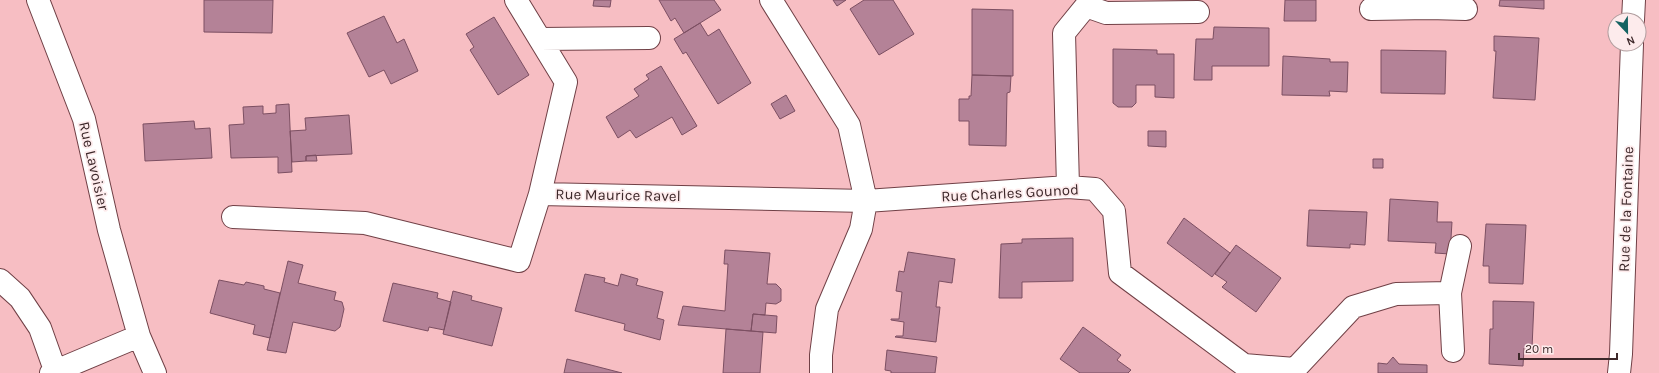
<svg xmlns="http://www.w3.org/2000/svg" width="1659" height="373" font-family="Karla,sans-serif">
	<rect width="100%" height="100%" fill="#f7bec3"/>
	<path fill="#b48297" stroke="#7c4f62" d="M204,0H273L272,33L204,32Z
		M594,0H611L610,7L593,6Z
		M659,0H714L721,10L684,33L675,18L671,21Z
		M833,0H846L837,6Z
		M864,0H893L914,34L879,55L850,9Z
		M1285,0H1316V21H1284Z
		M1500,0H1544V9L1499,6Z
		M972,9L1013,10V76L972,75Z
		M384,16L397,43L404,39L418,71L391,84L384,70L369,77L347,33Z
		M494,17L529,75L498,95L470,50L474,47L466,34Z
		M700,23L708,36L719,29L751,83L718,104L686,52L683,54L674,39Z
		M1214,27L1269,28V66H1212V80H1194L1196,39H1213Z
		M1494,36L1539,38L1535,100L1493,98L1496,51H1494Z
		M1113,49L1157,50V54H1174V98L1155,97V85H1136V103L1132,107H1118L1113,103Z
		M1381,50L1446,51L1445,94L1381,93Z
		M1283,56L1330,59V62H1348L1347,92L1329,91L1330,96L1282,95Z
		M661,66L697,126L682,135L672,117L636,138L630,130L618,138L606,117L639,96L634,89L649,79L646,75Z
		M972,75L1011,76L1010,92L1007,93L1006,146L969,145V121H959V99H969V96H971Z
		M786,95L795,111L780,119L771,104Z
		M289,104L292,172L278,173V157L231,158L229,125L244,124L243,107L263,106V114L276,113V105Z
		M349,115L352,154L306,156V161L292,162L290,131L306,130L305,118Z
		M194,121L195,129L210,128L212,158L145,161L143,124Z
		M1148,131H1166V147L1148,146Z
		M316,155L317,161H306V156Z
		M1373,159H1383V168H1373Z
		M1390,199L1438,202L1437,222H1452L1450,254L1435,253L1436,243L1388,241Z
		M1309,210L1367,212L1365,245L1350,244V248L1307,246Z
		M1184,218L1230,253L1212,277L1167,243Z
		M1486,224L1526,225L1523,284L1489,283V266H1483Z
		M1073,238V281L1022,282V298H999L1001,244L1022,243V239Z
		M1236,245L1281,278L1256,312L1222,287L1227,282L1215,274Z
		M725,250L770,253L767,284H776L781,289V301L776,304L766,303L765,315L753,314L751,331L678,325L683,306L725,311L728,264H724Z
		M908,252L955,259L952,283L939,281L936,307H940L936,342L895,337L896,336H903L904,322L891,320V319H899L902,292L896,291L899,271L904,272Z
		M288,261L303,265L298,283L336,292L334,300L342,302L344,309L340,327L335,331L293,322L286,353L267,350Z
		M585,274L605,278L604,282L618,286L621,274L638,279L636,285L663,292L657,318L664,320L660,340L624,330L625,324L575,311Z
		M219,280L244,285L246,282L264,286V289L280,293L270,338L253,334L255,325L210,313Z
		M393,283L438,293L437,298L451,302L444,330L429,327L428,331L383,321Z
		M453,291L472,296L471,300L502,308L492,346L443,334Z
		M1493,301L1534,302L1532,348H1524L1523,366L1489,364L1490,329H1493Z
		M753,314L777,316L776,333L751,331Z
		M1083,327L1121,355L1117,360L1131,370L1128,373H1080L1060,359Z
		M726,329L763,332L760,373H723Z
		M887,350L937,357L935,373H891V371L885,370Z
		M1393,357L1399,364L1427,365V373H1378V363L1387,364Z
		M567,359L587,364L622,373H564Z"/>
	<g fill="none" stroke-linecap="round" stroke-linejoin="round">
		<defs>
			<path id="minor" d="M38,0L84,119L109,230L139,336L155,373
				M516,0L566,82L540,194
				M771,0L849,125L866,201L861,229L827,309L821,355V373
				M1429,0V8L1466,9
				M1371,9L1429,8
				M540,39L649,38
				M1068,187L1064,33L1086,6L1106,13L1198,12
				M233,217L365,223L519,261L540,194L866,201L1068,187L1095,189L1114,211L1120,273L1244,365L1295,369L1353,307L1396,294L1450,293L1453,351
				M0,280L20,298L40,328L55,370
				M1450,293L1460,246
				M51,373L139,336"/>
			<path id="major" d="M1633,20L1634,0
				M1619,373L1621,354L1632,44"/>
		</defs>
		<use href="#minor" stroke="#704046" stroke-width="24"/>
		<use href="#major" stroke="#704046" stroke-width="24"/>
		<use href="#minor" stroke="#fff" stroke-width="22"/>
		<use href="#major" stroke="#fff" stroke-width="22"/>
	</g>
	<g text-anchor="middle" stroke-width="3.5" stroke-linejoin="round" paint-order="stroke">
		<g font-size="15" fill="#3d282a" stroke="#fdebec">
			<text transform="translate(94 166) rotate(77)" y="5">Rue Lavoisier</text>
			<text transform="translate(1010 193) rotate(-3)" y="5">Rue Charles Gounod</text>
			<text transform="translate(618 195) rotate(1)" y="5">Rue Maurice Ravel</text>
			<text transform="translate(1626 209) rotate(-88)" y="5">Rue de la Fontaine</text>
		</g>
	</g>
	<g transform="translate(1627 32) rotate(158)"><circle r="19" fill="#fdebec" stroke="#b09d9e"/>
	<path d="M0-3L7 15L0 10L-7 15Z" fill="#146362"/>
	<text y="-6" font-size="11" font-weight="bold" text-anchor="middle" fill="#3d282a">N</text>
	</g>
	<path d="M1519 353v6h98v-6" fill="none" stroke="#3d282a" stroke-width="2"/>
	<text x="1525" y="353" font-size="12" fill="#3d282a" stroke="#fdebec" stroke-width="3" paint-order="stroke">20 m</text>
</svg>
